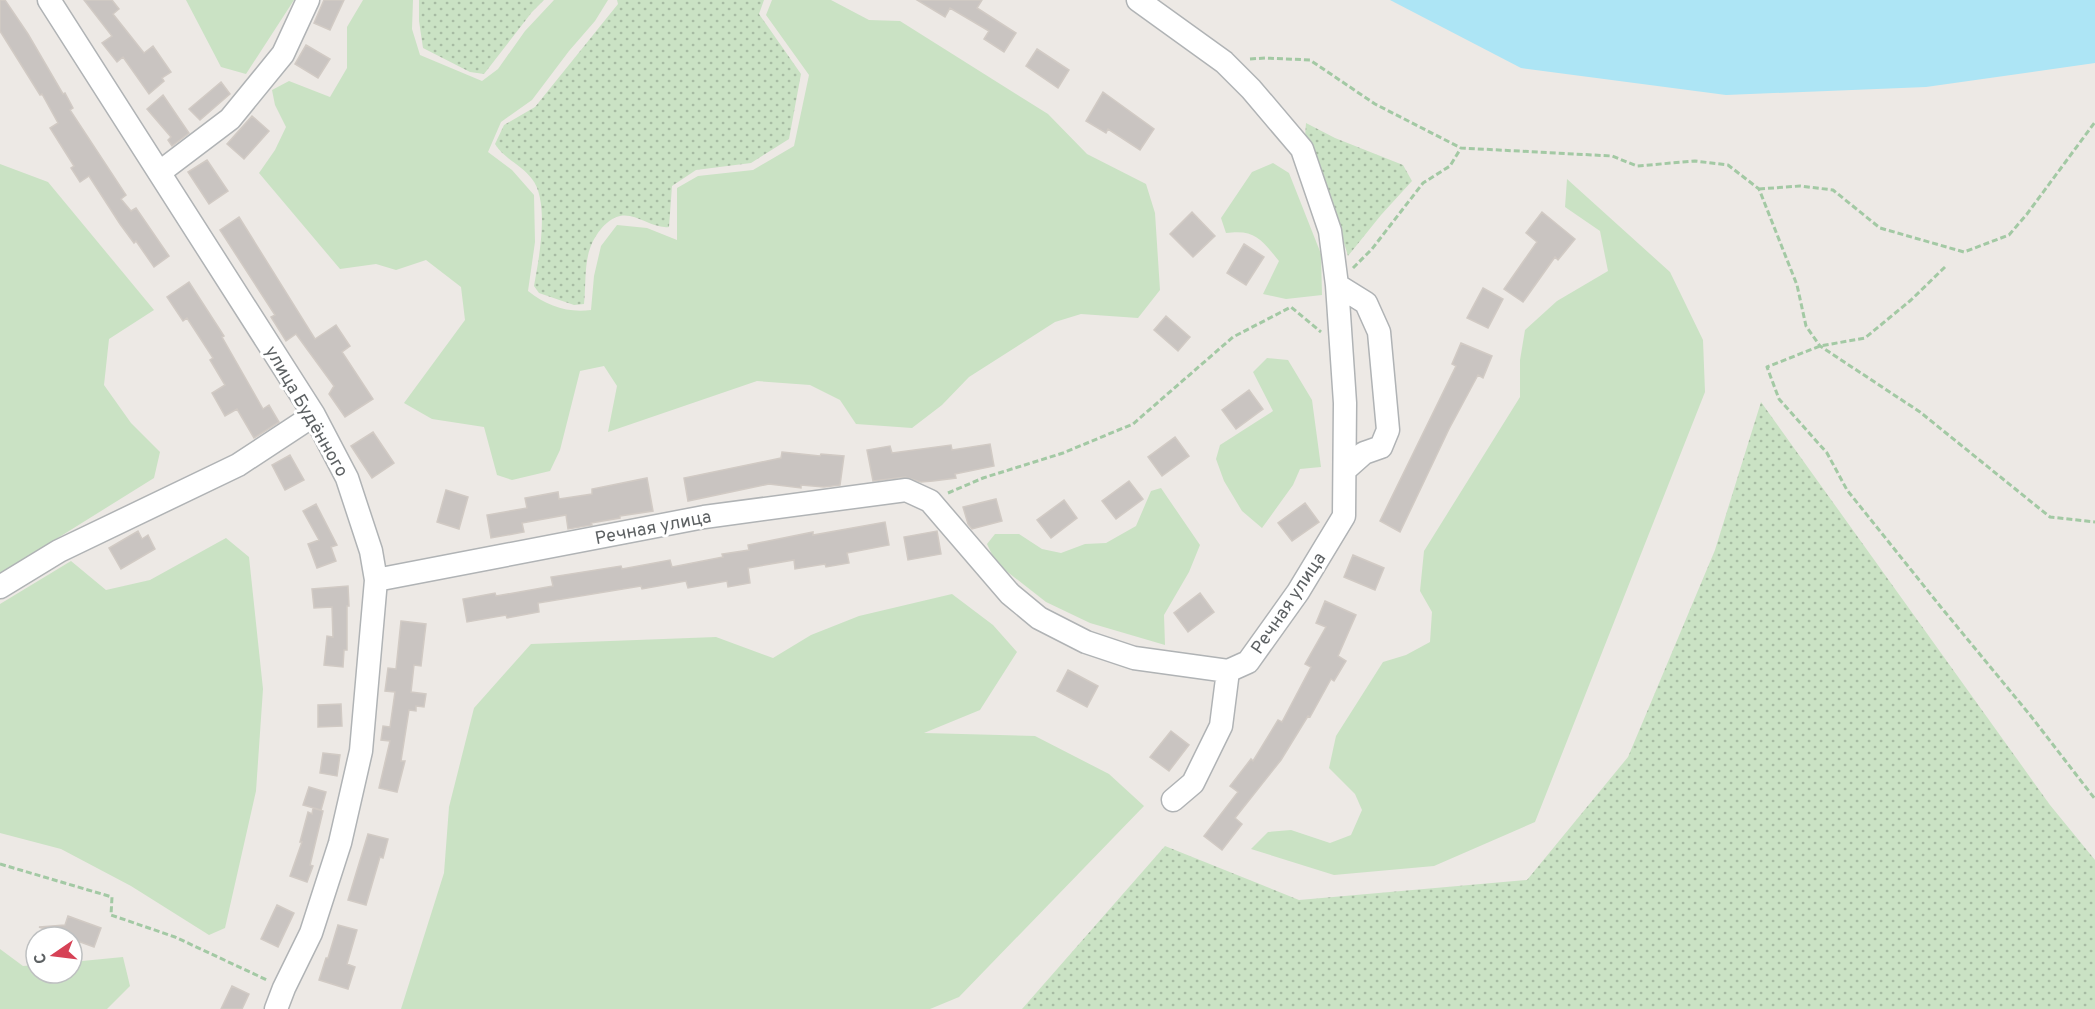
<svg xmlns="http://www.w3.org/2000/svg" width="2095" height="1009" font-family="Overpass,sans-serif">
	<defs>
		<pattern id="grass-dots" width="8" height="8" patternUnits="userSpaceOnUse" patternTransform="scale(1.5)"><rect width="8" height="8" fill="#cae2c4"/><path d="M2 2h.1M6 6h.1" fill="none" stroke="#a7bba3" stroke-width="1.8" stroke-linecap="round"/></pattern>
	</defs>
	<rect width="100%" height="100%" fill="#ede9e5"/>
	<path fill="url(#grass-dots)" d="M419,0H544L532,12L484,74L470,72L423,48L419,21Z
		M617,0H764L759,14L801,74L789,139L751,163L696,170L672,186L669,227C652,229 637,213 620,216C613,217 605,224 601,229C582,252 587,275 584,304L574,305L539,293L534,286C539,258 550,202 532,179C522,165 504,159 495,144L504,125L535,107L618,4Z
		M1306,123L1335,138L1403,165L1412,181L1381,215L1348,256L1326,183L1305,137Z
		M1761,402L2050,805L2095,860V1009H1022L1165,846L1299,900L1527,880L1628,757L1715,550Z"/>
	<path fill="#cae2c4" d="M186,0H294L246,74L221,67Z
		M363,0H413L412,29L420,55L482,81L498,69L525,31L554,0H608L595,21L569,51L532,100L501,122L488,152L512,170L534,195L535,242L528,291C547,306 567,313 591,310L594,276L601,246L617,225L647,228L677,240V188L698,176L753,170L794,146L809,75L766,15L772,0H831L869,20L900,21L1048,114L1087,154L1146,184L1155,213L1160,290L1138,318L1081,314L1055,322L969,377L942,405L912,428L856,424L840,400L810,385L757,381L608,432L617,386L604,366L580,371L560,450L550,471L512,480L497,475L484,427L432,419L404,403L465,320L461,287L426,260L396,270L376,264L340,269L259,173L275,150L286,127L275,105L272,90L289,81L330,97L347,68V27Z
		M1273,163L1289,173L1321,254L1322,295L1286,299L1263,294L1279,261C1261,239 1255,229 1226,233L1221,218L1252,172Z
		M0,164L48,182L154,310L109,339L104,385L131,423L160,452L154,478L0,574Z
		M1567,179L1670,272L1703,340L1705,392L1535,822L1434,866L1334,875L1251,849L1268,832L1291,830L1330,843L1351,835L1362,810L1355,794L1329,768L1336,736L1383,662L1406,655L1430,642L1432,612L1420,591L1424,551L1520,397V360L1525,330L1557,301L1608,271L1600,231L1565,207Z
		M1267,358L1288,360L1312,400L1321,467L1300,469L1293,485L1262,528L1242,511L1224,481L1216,459L1220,445L1273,411L1253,372Z
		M1161,488L1200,545L1189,572L1164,615L1165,645L1090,623L1046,602L996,563L987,544L995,534H1019L1042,549L1061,553L1085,544L1106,543L1136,526L1151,491Z
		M226,538L249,557L263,689L256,791L225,928L209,935L131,886L61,849L0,833V604L71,561L106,590L150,580Z
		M952,594L993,625L1017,652L980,710L924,733L1035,736L1109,774L1144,806L959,997L930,1009H401L444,873L449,807L474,708L531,644L716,637L773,658L811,635L859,616Z
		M0,949L23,966L36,965V973H72V962L123,957L130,986L107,1009H0Z"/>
	<path fill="#ade5f5" d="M1390,0H2095V63L1926,87L1726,95L1521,68Z"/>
	<path fill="#c9c4c1" stroke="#d1cac4" stroke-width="1.5" d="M0,0H5L28,34L63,94L65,93L73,108L70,110L126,195L121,199L131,211L136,208L169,256L154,267L136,241L134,243L120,224L89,176L80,182L71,168L74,166L50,128L58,123L42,94L40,95L0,31Z
		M84,0H112L119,9L113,14L144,53L153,46L171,72L162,78L164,81L149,94L123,57L117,62L102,43L112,36Z
		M324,0H344L330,30L314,23Z
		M917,0H982L977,8L1016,33L1004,52L984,39L989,31L950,8L945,17Z
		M306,45L330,59L318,78L295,64Z
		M1037,49L1069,70L1058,88L1026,66Z
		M221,82L230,94L200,120L189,109Z
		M1103,92L1154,129L1140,150L1108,129L1106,133L1086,121Z
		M163,95L189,133L172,146L168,140L171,137L147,109Z
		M252,116L269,131L244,159L227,144Z
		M207,160L228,191L209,204L188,172Z
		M1192,212L1215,236L1193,257L1170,234Z
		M1542,212L1575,239L1558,260L1555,257L1523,302L1504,289L1537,242L1526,233Z
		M239,217L315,339L336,325L350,346L342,352L373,399L345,417L329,394L334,386L296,334L286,341L271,317L275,315L220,230Z
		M1244,244L1264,257L1246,285L1227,273Z
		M189,282L224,336L222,337L263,409L269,405L279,422L254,438L237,409L225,416L212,393L225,385L210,360L213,358L187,318L183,321L167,297Z
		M1483,288L1503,299L1488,328L1467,318Z
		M1166,316L1190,337L1178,351L1154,330Z
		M1461,343L1492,356L1483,378L1478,375L1449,429L1400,532L1380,521L1456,366L1452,364Z
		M1249,390L1263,409L1236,429L1222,410Z
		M373,432L394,463L372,478L351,446Z
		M1175,437L1189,456L1162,476L1148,457Z
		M990,444L994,466L955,474L956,478L933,481L921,482L905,477L873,481L867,450L890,446L892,453L951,445L952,450Z
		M782,452L820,456L821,454L844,456L840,485L824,487L801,485V488L769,484L688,501L684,478L781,458Z
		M290,455L304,480L285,490L272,465Z
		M647,478L653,511L620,516V518L591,523L592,525L568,529L566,515L522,523L524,532L491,538L487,515L527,508L525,498L558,492L559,499L592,494V489Z
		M1129,481L1143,499L1116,519L1102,501Z
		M446,490L468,497L459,529L437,522Z
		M996,499L1002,521L972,529L968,524L963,507Z
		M1064,500L1077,518L1051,538L1037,520Z
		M1305,503L1319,522L1292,541L1278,523Z
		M316,504L337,545L331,547L336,561L317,568L308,544L319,540L303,511Z
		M885,522L889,545L847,553L849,563L826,567L825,564L795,569L794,560L748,568L750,583L728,587L727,581L688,588L686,581L642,589L641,586L538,603L539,612L507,618L506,615L467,622L463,599L495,593L496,596L553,586L551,577L621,566L622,569L670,560L672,567L723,557L722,554L749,550L748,545L813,532V535Z
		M138,531L142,539L148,535L155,549L121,569L109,548Z
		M937,531L941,554L908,560L904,537Z
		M1353,555L1384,568L1375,590L1344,577Z
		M348,586L349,606H347V650H344L343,667L324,665L327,636L333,637L332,607L314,608L312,589Z
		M1200,593L1214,612L1188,632L1174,613Z
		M1325,601L1356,615L1338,656L1346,661L1334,681L1331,679L1310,717L1308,716L1281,760L1235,818L1242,824L1222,850L1204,836L1238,792L1230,786L1251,759L1253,761L1278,720L1282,722L1311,667L1305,664L1326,627L1316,623Z
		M401,621L426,624L421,666L414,665L411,692L426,694L424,707L416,706V711L409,710L401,761H405L397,792L379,788L390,741L381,740L383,726L390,727L395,692L385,691L388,668L396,669Z
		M1068,670L1098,686L1087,707L1057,691Z
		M341,704L342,726L318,727V705Z
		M1171,731L1189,745L1169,771L1150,757Z
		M323,753L340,755L337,776L320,773Z
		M309,787L326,792L321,810L303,805Z
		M313,808L323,811L310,865L313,866L307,882L290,876L302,842H300L308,812L312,814Z
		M368,834L388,839L383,858L380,857L366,905L348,900Z
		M277,905L294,913L278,947L261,939Z
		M68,916L101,928L94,947L72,939V937H66L39,927L65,925Z
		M338,925L357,930L347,964L355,967L348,989L319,980L326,958H328Z
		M232,986L249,994L242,1009H221Z"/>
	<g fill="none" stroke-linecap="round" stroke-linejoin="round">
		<defs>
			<path id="minor" d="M49,0L314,415L347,478L371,551L376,580L361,751L340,843L311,933L284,988L276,1009
				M160,172L230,119L283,54L308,0
				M1337,285L1366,303L1379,332L1388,430L1381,447L1364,453L1346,469
				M376,580L704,517L906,490L930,501L1010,594L1039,618L1086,642L1134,658L1228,671L1248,662L1298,592L1344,516L1345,403L1337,285L1330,231L1302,149L1251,89L1224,62L1138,0
				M0,587L59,551L238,465L314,415
				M1173,800L1193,783L1221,726L1228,671"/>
		</defs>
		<use href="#minor" stroke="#b0b3b5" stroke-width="25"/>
		<path stroke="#a3c9a4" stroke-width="3" stroke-dasharray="6 3" stroke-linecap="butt" d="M1250,59L1265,58L1310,60L1375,104L1461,148L1612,156L1637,166L1695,161L1728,165L1759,189L1797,285L1806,326L1820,346L1920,412L2050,517L2095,522
			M1759,189L1800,186L1833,190L1880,228L1964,252L2009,235L2027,214L2095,122
			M1945,267L1911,300L1865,338L1820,346L1767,367L1779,399L1827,453L1847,490L1940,606L2030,715L2095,799
			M1353,268L1372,249L1423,183L1450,166L1461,148
			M948,493L983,478L1063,453L1133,424L1233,337L1291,307L1321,332
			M0,864L112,897L111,915L175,937L267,980"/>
		<use href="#minor" stroke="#fff" stroke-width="22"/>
	</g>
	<g text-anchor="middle" stroke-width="6" stroke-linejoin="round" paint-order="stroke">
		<g font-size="18" fill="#5d6163" stroke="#fff">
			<text transform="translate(307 411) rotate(60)" y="6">улица Будённого</text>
			<text transform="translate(653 527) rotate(-11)" y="6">Речная улица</text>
			<text transform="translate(1288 603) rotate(-56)" y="6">Речная улица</text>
		</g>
	</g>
	<g transform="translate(54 955) rotate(256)"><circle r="28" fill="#ffffff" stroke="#bec0c1" stroke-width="1.5"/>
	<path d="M0-4.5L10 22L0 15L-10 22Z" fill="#d64256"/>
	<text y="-9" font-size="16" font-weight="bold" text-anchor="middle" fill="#5d6163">С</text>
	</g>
</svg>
